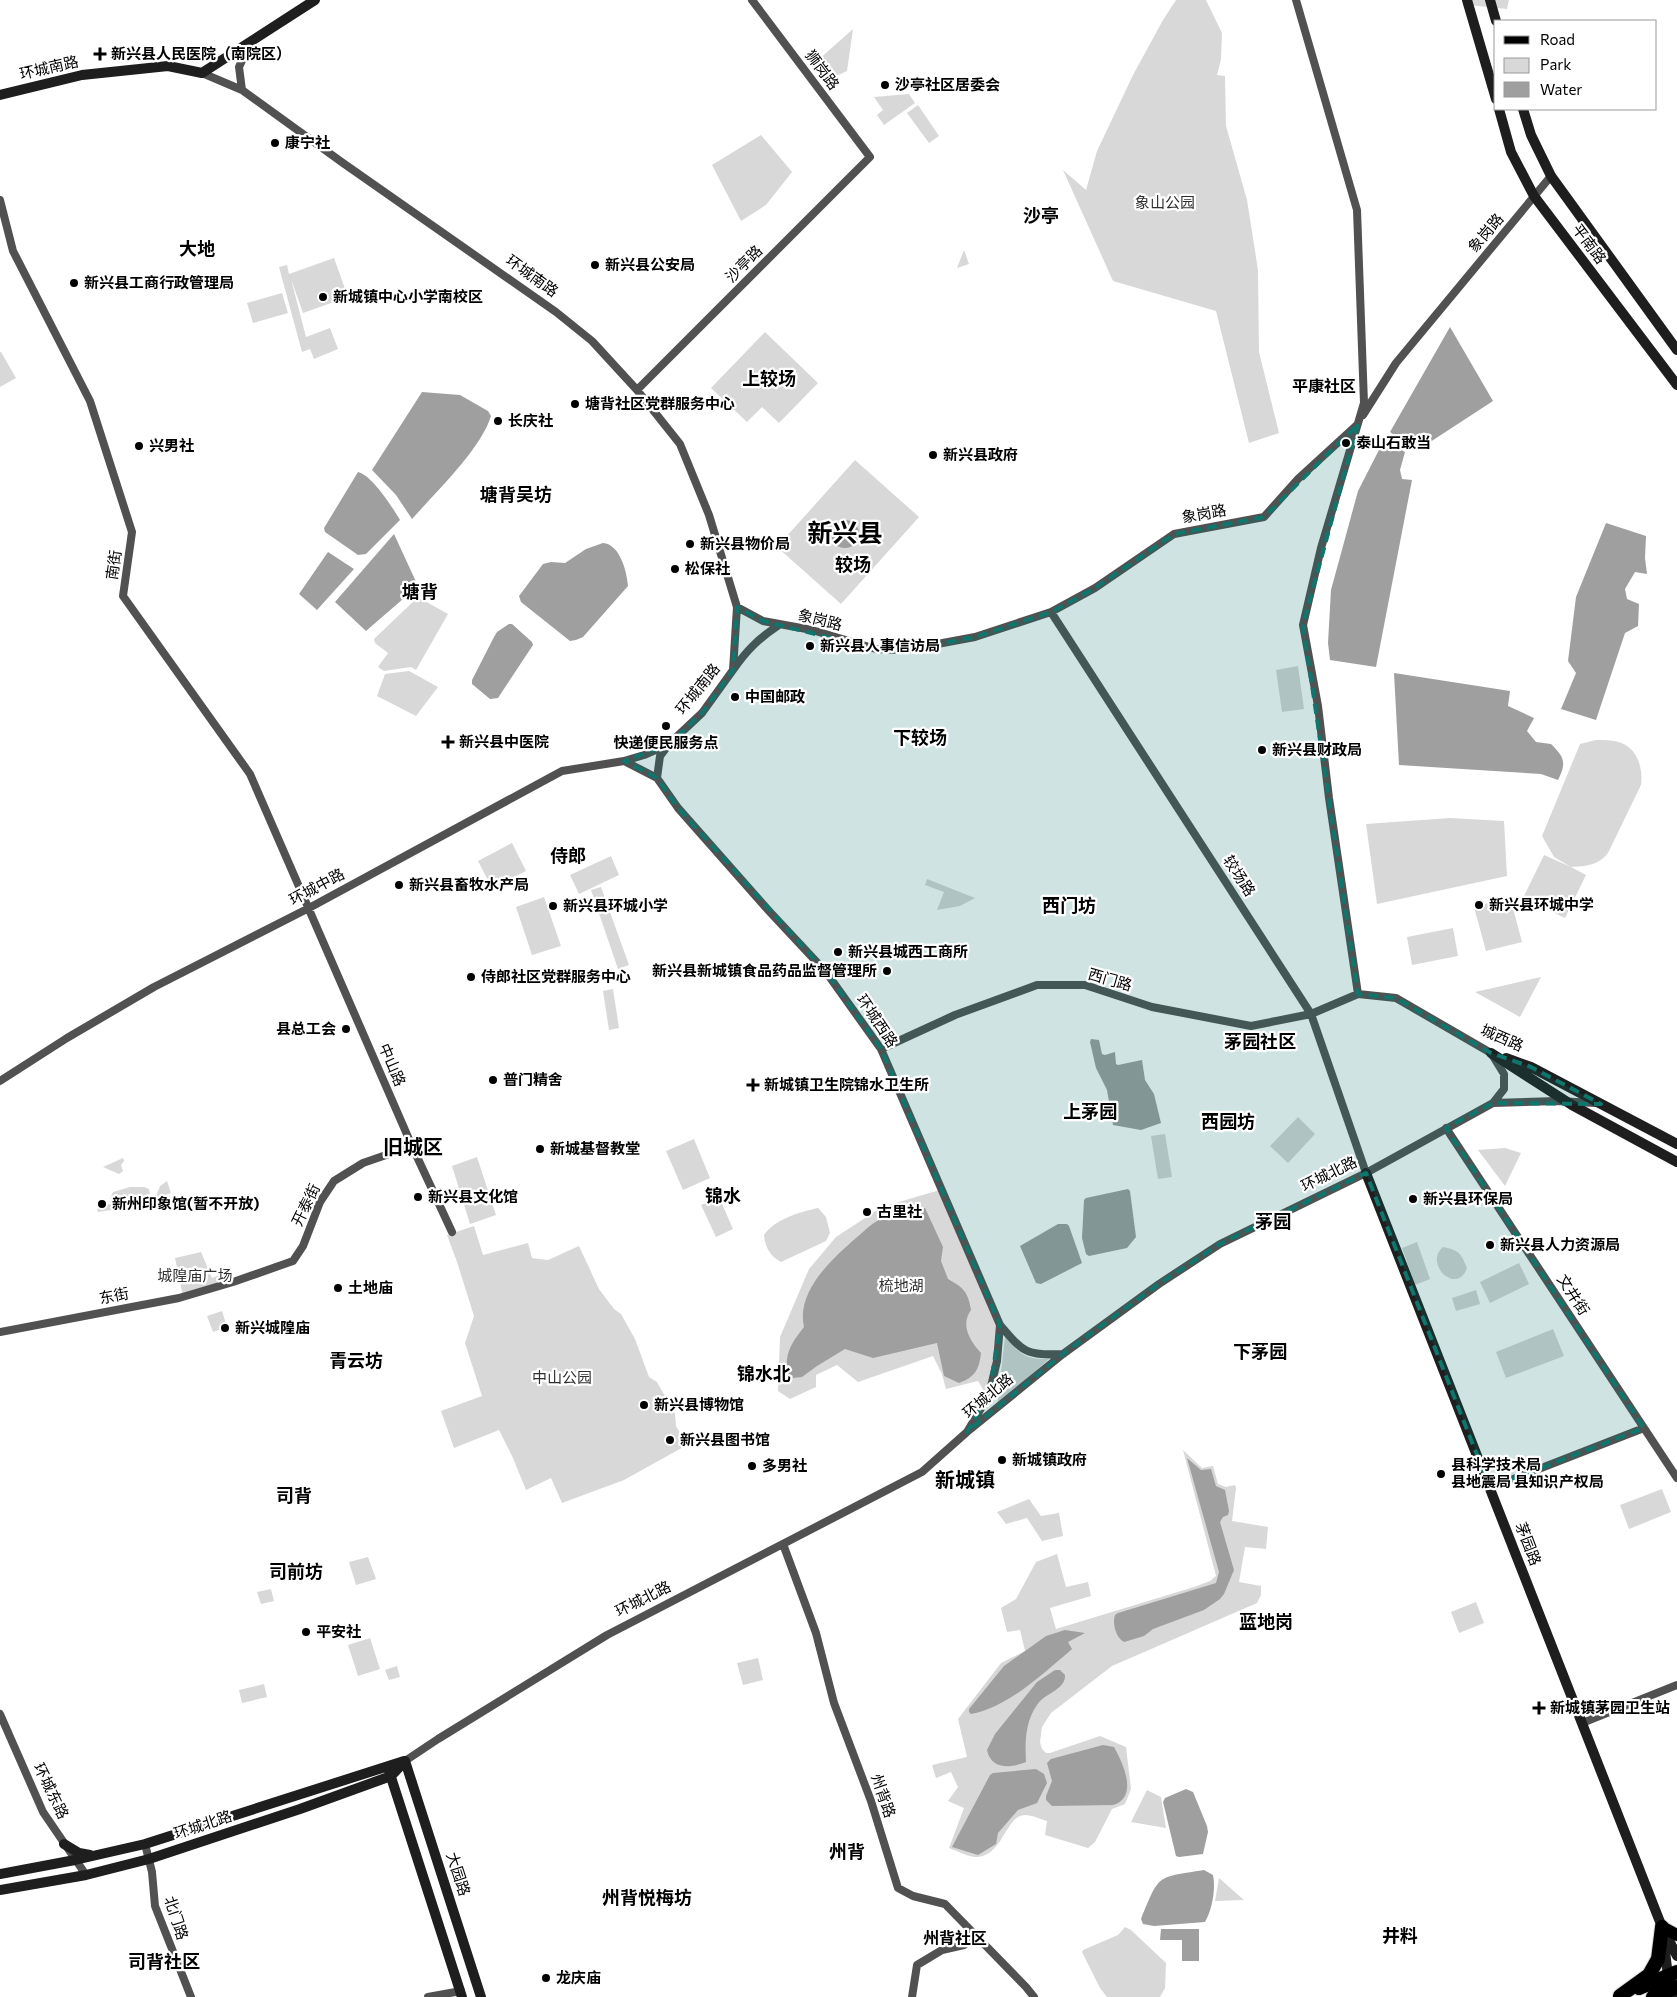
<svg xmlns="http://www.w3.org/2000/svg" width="1677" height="1997" font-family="Commissioner,'Noto Sans SC',sans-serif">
	<rect width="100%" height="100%" fill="#fff"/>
	<path fill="#d8d8d8" d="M1176,0H1206L1222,33L1221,59L1217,75L1225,76L1226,126L1247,200L1258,270L1259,352L1279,433L1249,443L1216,311L1113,281L1063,170L1086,190L1097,151L1133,75L1163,20Z
		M1467,0H1509L1507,9L1468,5Z
		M853,29L847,71L834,77L817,61Z
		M909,94L915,103L884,125L877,115L883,110L874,97Z
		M918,105L939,136L929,143L907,113Z
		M761,135L792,172L766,205L741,221L712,165Z
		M964,250L969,264L957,268Z
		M334,258L348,297L303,313L291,279L306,337L330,328L338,349L314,359L310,349L302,352L279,267L287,265L289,274Z
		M282,293L288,313L253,323L247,303Z
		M765,332L818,383L779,423L762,407L747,422L711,388Z
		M0,352H1L16,378L0,387Z
		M855,460L919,517L841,604L777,547Z
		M417,598L423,600L448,614L416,670L411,667L384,671L378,667L388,653L375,643L374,639Z
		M1298,666L1304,709L1282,712L1276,670Z
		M409,671L438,687L416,716L377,696L385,674Z
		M1596,740C1605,740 1619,740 1627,746C1639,754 1643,771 1641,785L1608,853C1598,866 1585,866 1571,867L1586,875L1565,918L1523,898L1544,855L1571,867L1554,857L1542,836L1580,744Z
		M1450,818L1504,821L1507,876L1377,904L1366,824Z
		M512,843L526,871L492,888L478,861Z
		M611,856L619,875L579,894L570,875Z
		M927,879L975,898L960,906L937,910L944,892L925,885Z
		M601,887L629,965L618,969L591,890Z
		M544,897L561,946L532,955L516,907Z
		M1510,897L1522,942L1486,951L1474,907Z
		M1453,928L1458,956L1412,965L1407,937Z
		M1541,977L1520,1017L1475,992Z
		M613,989L619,1028L609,1030L603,991Z
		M1298,1117L1315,1134L1288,1163L1270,1146Z
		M1165,1134L1172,1177L1158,1179L1151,1136Z
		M694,1139L710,1178L683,1190L666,1151Z
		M1505,1148L1521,1153L1505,1186L1478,1150Z
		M477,1157L496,1215L470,1224L452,1166Z
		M123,1158L124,1161L121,1165L123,1171L119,1174L103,1167Z
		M167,1181L171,1193L155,1199L160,1186Z
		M130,1187H144L149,1189L150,1194L131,1203L112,1201L110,1198L113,1192Z
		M943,1189L1000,1325L987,1396L978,1381L946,1389L942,1374L933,1356L858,1382L837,1365L816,1375V1387L790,1399L778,1391L780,1337L809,1269L836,1237L882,1207Z
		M719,1197L733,1229L716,1237L701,1205Z
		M108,1204L118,1205V1209L98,1212L97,1209Z
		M818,1208L826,1217L830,1233L826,1241L781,1262C770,1256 765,1247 764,1235C775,1219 800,1212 818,1208Z
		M474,1226L483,1255L528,1243L532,1258L548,1260L579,1246L599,1289L614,1309L621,1314L635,1339L649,1377L657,1382L675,1414L676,1426L687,1445L624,1480L562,1503L551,1478L526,1490L513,1458L499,1430L454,1448L441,1411L482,1396L465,1343L474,1316L457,1262L447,1235Z
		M1417,1242L1430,1279L1415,1285L1402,1248Z
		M1443,1247C1459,1250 1461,1253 1467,1268C1457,1296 1423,1264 1443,1247Z
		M201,1252L212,1278L229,1271L233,1282L183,1297L175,1258Z
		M1519,1263L1529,1284L1490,1303L1480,1282Z
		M1476,1290L1480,1304L1456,1311L1452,1298Z
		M222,1311L227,1327L213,1332L207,1316Z
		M1553,1329L1564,1356L1506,1378L1496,1352Z
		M1005,1337C1020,1354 1026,1360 1049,1359L997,1407Z
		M1183,1450L1202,1468L1213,1466L1218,1484L1226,1487L1235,1485L1236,1488L1232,1521L1268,1527L1266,1549L1245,1547L1239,1582L1261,1586V1595L1257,1603L1112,1666L1051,1713L1042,1727L1040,1742L1042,1749L1046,1753H1050L1100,1736L1126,1747L1131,1789L1125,1804L1112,1809L1095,1842L1088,1848L1045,1835L1047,1821C1040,1819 1032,1815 1025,1815C1006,1815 1003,1855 978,1857C970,1858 957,1851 949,1848L964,1808L948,1801L958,1787L951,1772L936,1778L932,1765L967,1757L958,1719L1001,1663L1025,1651L1020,1630L1007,1632L1001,1608L1016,1599L1036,1562L1057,1554L1066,1587L1088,1582L1091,1596L1050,1608L1056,1629L1194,1587L1210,1581L1216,1576Z
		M1662,1489L1671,1512L1629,1529L1620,1505Z
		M1029,1499L1041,1516L1059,1513L1063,1536L1042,1541L1027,1518L1006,1524L997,1512Z
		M368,1557L376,1579L356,1585L349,1562Z
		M271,1589L274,1601L261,1604L257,1592Z
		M1476,1602L1484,1623L1459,1633L1451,1612Z
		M370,1638L380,1669L358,1676L348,1645Z
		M758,1658L763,1680L743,1685L737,1663Z
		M397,1666L400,1677L389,1680L385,1670Z
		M264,1684L267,1697L242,1703L239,1690Z
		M1147,1790L1161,1797L1166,1828L1131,1822Z
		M1219,1878L1244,1900L1215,1901Z
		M1125,1927L1131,1930L1166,1963L1165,1988L1160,1997H1107L1100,1988L1082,1952L1083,1950L1118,1935Z"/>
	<path fill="#9f9f9f" d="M1450,327L1493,401L1424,446L1410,439L1406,444L1390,432Z
		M422,392L460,395L488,411L491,416C481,449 435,493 412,519L396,495L372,470Z
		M1387,442L1405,452L1400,470L1402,479L1412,480L1376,667L1330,660L1328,643L1331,590L1358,491L1381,446Z
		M358,472C372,475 393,508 400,520L366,554L358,555L325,532L324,528Z
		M831 534a14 14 0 1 1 28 0a14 14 0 1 1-28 0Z
		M1606,523L1646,536L1645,558L1647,574L1635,572L1625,589L1627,599L1639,604L1638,626L1625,633L1596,720L1561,709L1576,673L1568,661L1576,597Z
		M394,534L418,586L366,631L335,602Z
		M603,543C620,544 627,572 628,586L583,637L576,640L570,641L521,602L519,596L543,564L551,562L565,563L586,549Z
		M328,552L354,569L317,610L299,594Z
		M509,624H512L532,642L533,645L498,698L490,699L472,684V680L494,637L497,632Z
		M1394,673L1510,691L1508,706L1534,718L1527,731L1536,742L1551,744C1564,757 1567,762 1558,780L1541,774L1399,765Z
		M1091,1039L1099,1040L1102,1054L1105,1055L1115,1052L1116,1064L1118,1065L1142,1060L1145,1080L1154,1094L1161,1123L1141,1130L1113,1125L1107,1090L1096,1068L1090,1042Z
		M1128,1189L1130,1191L1136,1237L1127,1248L1089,1256L1086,1254L1082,1238L1084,1200L1086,1198Z
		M925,1208L943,1247L941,1261L948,1279C964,1288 968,1292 971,1310C960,1325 970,1341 981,1353C979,1370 975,1377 959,1383L944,1376L937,1343L873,1358L845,1349L817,1366L802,1377L793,1378L787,1374C785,1352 791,1344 804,1327C796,1291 832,1259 856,1238C863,1232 870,1225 877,1221C892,1212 909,1210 925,1208Z
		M1058,1224H1067L1069,1226L1082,1263L1041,1284L1036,1283L1020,1246Z
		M1187,1458L1201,1470L1211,1469L1216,1486L1225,1490L1229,1511L1228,1515L1223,1517L1220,1522L1234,1570L1224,1594L1220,1599L1204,1610L1153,1629L1144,1636L1124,1642C1116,1638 1112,1623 1115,1615L1118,1613L1216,1583L1219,1572Z
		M1065,1630L1085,1633L1068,1642L1072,1649C1044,1673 1007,1708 971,1714L969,1712V1709L1004,1666L1046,1636Z
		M1055,1670H1060L1065,1675C1066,1690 1044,1693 1037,1705C1025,1722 1025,1742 1026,1762C1011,1768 991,1770 987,1750L995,1734L1037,1682Z
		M1103,1745L1114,1747C1123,1763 1139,1797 1113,1805L1052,1806L1046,1800V1796L1052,1781L1047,1763L1051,1759Z
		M1036,1769L1044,1774L1047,1783L1037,1803L1018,1810L998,1833L996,1844L978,1855L952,1847L990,1775L993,1773Z
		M1186,1789L1193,1792L1207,1826L1208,1832L1203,1854L1179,1857L1176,1856L1163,1802L1165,1798Z
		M1204,1870L1213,1875C1216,1889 1212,1910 1205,1922L1154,1926L1143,1924L1141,1919C1160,1873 1156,1878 1204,1870Z
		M1161,1929H1199V1961H1182V1940H1160Z"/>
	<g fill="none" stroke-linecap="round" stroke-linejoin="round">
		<defs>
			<path id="primary" d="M1662,1927L1677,1935"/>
			<path id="highway" d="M1639,1988L1677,1972
				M1620,1996L1649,1975L1658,1959L1662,1927
				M1653,1997L1677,1987"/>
		</defs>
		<use href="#primary" stroke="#dbdbdb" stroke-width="14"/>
		<use href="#highway" stroke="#dbdbdb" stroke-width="16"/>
		<path stroke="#515151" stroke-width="8" d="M1296,0L1357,210L1364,403L1321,548L1303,625L1318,706L1329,798L1358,994
			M202,73L242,90L343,163L556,312L592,341L637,390L680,444L709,515L737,607L733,670L702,713L669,744L660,756L657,778
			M242,90L239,67L250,43
			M0,200L13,251L90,401L132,532L123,596L250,774L412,1146L452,1232
			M637,390L870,157L752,0
			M1363,415L1396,363L1551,176
			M737,607L763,621L812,630L876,649L905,650L975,637L1051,612L1095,588L1174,534L1264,517L1298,479L1357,425
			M1051,612L1311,1014L1366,1173
			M733,670C747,650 758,639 779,625
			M624,761L644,755L667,745
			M881,1049L955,1015L1037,985H1085L1152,1007L1251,1026L1311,1014L1358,994L1396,998L1491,1053L1504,1074V1089L1493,1103
			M0,1081L67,1038L154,987L309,908L562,771L624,761L657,778L678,808L769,911L826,972L881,1049L1000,1325L997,1361L989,1395L967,1432
			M1446,1128L1677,1478
			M1000,1325C1023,1352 1026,1356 1063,1354
			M0,1332L179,1298L233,1282L293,1261L303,1246L320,1202L334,1181L363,1163L412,1146
			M1490,1488L1644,1428
			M783,1544L816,1633L834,1703L871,1801L898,1888L913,1896L945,1904L1026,1987L1034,1997
			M0,1714L43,1812L86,1875
			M1582,1723L1677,1685
			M405,1761L438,1739L607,1635L922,1472L967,1432L1063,1354L1159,1284L1220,1244L1366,1173L1493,1103L1557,1101L1595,1103
			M145,1844L152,1872L155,1906L191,1997
			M428,1997L461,1991
			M912,1997L917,1965L942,1950L964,1945L976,1936"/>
		<path stroke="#1e1e1e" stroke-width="10" d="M1467,0L1496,99
			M1490,0L1496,21
			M0,95L82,75L168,66L202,73L315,0
			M1499,109L1511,152L1534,196L1677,385
			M1523,109L1531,135L1551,176L1677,350
			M1491,1053L1572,1105L1677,1162
			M1506,1058L1531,1067L1677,1144
			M1366,1173L1662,1927L1677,1956
			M405,1761L481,1997
			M389,1771L462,1997
			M64,1844L79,1853L90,1855
			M0,1874L75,1860L145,1844L404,1761
			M0,1890L86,1875L149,1859L300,1809L391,1776L405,1761
			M1664,1943L1668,1976L1675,1997"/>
		<use href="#primary" stroke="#000" stroke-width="12"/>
		<use href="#highway" stroke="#000" stroke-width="14"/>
	</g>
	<path fill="#0f766e" fill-opacity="0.2" stroke="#0f766e" stroke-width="4" stroke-dasharray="10 6" stroke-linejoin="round" d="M1358,424L1303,625L1358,994L1396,998L1491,1053L1531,1067L1601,1104L1493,1103L1446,1128L1644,1428L1490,1488L1366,1173L1220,1244L1159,1284L1063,1354L967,1432L989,1395L1000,1325L881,1049L826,972L678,808L657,778L624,761L669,744L702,713L733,670L737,607L763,621L876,649L905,650L975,637L1051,612L1095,588L1174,534L1264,517Z"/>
	<g fill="#000" stroke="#fff" stroke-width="2">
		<path d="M97.5 46.5h5v5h5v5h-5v5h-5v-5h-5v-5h5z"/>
		<circle cx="885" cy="85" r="5"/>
		<circle cx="275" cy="143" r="5"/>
		<circle cx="595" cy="265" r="5"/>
		<circle cx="74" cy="283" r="5"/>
		<circle cx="323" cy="297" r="5"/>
		<circle cx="575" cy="404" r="5"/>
		<circle cx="498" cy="421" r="5"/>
		<circle cx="1346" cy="443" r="5"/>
		<circle cx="139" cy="446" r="5"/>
		<circle cx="933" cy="455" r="5"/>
		<circle cx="690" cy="544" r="5"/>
		<circle cx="675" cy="569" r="5"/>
		<circle cx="810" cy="646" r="5"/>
		<circle cx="735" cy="697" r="5"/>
		<circle cx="666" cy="726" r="5"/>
		<path d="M445.5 734.5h5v5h5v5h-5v5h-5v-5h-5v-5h5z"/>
		<circle cx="1262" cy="750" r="5"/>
		<circle cx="399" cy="885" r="5"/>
		<circle cx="1479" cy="905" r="5"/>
		<circle cx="553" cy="906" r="5"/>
		<circle cx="838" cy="952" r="5"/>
		<circle cx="887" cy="971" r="5"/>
		<circle cx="471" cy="977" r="5"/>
		<circle cx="346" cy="1029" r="5"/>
		<circle cx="493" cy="1080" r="5"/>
		<path d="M750.5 1077.5h5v5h5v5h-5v5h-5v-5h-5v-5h5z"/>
		<circle cx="540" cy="1149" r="5"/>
		<circle cx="418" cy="1197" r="5"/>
		<circle cx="1413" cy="1199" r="5"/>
		<circle cx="102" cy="1204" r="5"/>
		<circle cx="867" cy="1212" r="5"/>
		<circle cx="1490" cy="1245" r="5"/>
		<circle cx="338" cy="1288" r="5"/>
		<circle cx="225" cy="1328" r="5"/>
		<circle cx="644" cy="1405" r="5"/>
		<circle cx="670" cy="1440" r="5"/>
		<circle cx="1002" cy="1460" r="5"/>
		<circle cx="752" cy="1466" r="5"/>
		<circle cx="1441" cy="1474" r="5"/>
		<circle cx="306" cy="1632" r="5"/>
		<path d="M1536.5 1700.5h5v5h5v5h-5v5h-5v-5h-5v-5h5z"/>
		<circle cx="546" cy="1978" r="5"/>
	</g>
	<g text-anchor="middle" stroke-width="4.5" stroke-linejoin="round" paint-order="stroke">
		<g font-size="15" font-weight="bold" fill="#000" stroke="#fff" text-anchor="start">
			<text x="111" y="59">新兴县人民医院（南院区）</text>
			<text x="895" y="90">沙亭社区居委会</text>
			<text x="285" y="148">康宁社</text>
			<text x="605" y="270">新兴县公安局</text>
			<text x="84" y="288">新兴县工商行政管理局</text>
			<text x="333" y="302">新城镇中心小学南校区</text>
			<text x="585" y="409">塘背社区党群服务中心</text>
			<text x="508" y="426">长庆社</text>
			<text x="1356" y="448">泰山石敢当</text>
			<text x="149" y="451">兴男社</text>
			<text x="943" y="460">新兴县政府</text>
			<text x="700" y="549">新兴县物价局</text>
			<text x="685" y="574">松保社</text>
			<text x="820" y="651">新兴县人事信访局</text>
			<text x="745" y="702">中国邮政</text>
			<text x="459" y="747">新兴县中医院</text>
			<text x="666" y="748" text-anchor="middle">快递便民服务点</text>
			<text x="1272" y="755">新兴县财政局</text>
			<text x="409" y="890">新兴县畜牧水产局</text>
			<text x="1489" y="910">新兴县环城中学</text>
			<text x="563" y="911">新兴县环城小学</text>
			<text x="848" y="957">新兴县城西工商所</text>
			<text x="877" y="976" text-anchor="end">新兴县新城镇食品药品监督管理所</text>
			<text x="481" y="982">侍郎社区党群服务中心</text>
			<text x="336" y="1034" text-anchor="end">县总工会</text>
			<text x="503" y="1085">普门精舍</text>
			<text x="764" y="1090">新城镇卫生院锦水卫生所</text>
			<text x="550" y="1154">新城基督教堂</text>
			<text x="428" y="1202">新兴县文化馆</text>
			<text x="1423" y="1204">新兴县环保局</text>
			<text x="112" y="1209">新州印象馆(暂不开放)</text>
			<text x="877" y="1217">古里社</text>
			<text x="1500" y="1250">新兴县人力资源局</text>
			<text x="348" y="1293">土地庙</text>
			<text x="235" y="1333">新兴城隍庙</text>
			<text x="654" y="1410">新兴县博物馆</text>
			<text x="680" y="1445">新兴县图书馆</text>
			<text x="1012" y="1465">新城镇政府</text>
			<text x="1451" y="1470">县科学技术局<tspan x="1451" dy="17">县地震局 县知识产权局</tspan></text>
			<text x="762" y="1471">多男社</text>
			<text x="316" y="1637">平安社</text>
			<text x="1550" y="1713">新城镇茅园卫生站</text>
			<text x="556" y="1983">龙庆庙</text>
		</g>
		<g font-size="15" fill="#000" stroke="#fff">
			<text transform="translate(49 68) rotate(-13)" y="5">环城南路</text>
			<text transform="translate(822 70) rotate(53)" y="5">狮岗路</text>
			<text transform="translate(1486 233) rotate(-50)" y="5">象岗路</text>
			<text transform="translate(1589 244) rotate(53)" y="5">平南路</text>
			<text transform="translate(744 264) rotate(-45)" y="5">沙亭路</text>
			<text transform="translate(532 276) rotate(36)" y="5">环城南路</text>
			<text transform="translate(1204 514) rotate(-10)" y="5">象岗路</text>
			<text transform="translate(114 565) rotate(-82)" y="5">南街</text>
			<text transform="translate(820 620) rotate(14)" y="5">象岗路</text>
			<text transform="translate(698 689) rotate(-51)" y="5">环城南路</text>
			<text transform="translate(1239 876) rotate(57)" y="5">较场路</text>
			<text transform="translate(317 887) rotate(-28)" y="5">环城中路</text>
			<text transform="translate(1110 980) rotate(16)" y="5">西门路</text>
			<text transform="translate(877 1021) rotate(56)" y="5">环城西路</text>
			<text transform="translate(1502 1038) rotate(24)" y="5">城西路</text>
			<text transform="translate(392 1065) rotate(67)" y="5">中山路</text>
			<text transform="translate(1329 1174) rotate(-26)" y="5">环城北路</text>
			<text transform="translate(306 1205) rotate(-64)" y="5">开泰街</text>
			<text transform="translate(1573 1295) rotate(57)" y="5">文井街</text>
			<text transform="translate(114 1296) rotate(-11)" y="5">东街</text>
			<text transform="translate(988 1396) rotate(-40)" y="5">环城北路</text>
			<text transform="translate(1528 1544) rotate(69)" y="5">茅园路</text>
			<text transform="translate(643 1599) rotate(-27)" y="5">环城北路</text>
			<text transform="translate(51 1791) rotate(64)" y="5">环城东路</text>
			<text transform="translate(883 1796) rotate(71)" y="5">州背路</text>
			<text transform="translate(203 1825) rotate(-18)" y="5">环城北路</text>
			<text transform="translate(458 1874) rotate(72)" y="5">大园路</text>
			<text transform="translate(176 1918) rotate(72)" y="5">北门路</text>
		</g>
		<g font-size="15" fill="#2f2f2f" stroke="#fff">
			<text x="1165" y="208">象山公园</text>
			<text x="195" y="1281">城隍庙广场</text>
			<text x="901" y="1291">梳地湖</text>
			<text x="562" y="1383">中山公园</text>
		</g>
		<g font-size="16" font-weight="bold" fill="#000" stroke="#fff">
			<text x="1324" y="392">平康社区</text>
			<text x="955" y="1944">州背社区</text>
		</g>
		<g font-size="18" font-weight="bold" fill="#000" stroke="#fff">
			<text x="1041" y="222">沙亭</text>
			<text x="197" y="255">大地</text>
			<text x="769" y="385">上较场</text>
			<text x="516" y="501">塘背吴坊</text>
			<text x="853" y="571">较场</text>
			<text x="420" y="598">塘背</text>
			<text x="920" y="744">下较场</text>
			<text x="568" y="862">侍郎</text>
			<text x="1069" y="912">西门坊</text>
			<text x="1260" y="1048">茅园社区</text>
			<text x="1090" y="1118">上茅园</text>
			<text x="1228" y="1128">西园坊</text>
			<text x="723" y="1202">锦水</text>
			<text x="1273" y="1228">茅园</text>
			<text x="1260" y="1358">下茅园</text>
			<text x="356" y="1367">青云坊</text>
			<text x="764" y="1380">锦水北</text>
			<text x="294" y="1502">司背</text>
			<text x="296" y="1578">司前坊</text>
			<text x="1266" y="1628">蓝地岗</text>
			<text x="847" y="1858">州背</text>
			<text x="647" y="1904">州背悦梅坊</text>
			<text x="1400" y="1942">井料</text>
			<text x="164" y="1968">司背社区</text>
		</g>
		<g font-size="20" font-weight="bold" fill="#000" stroke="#fff">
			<text x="413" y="1154">旧城区</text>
			<text x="965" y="1487">新城镇</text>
		</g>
		<g font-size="25" font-weight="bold" fill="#000" stroke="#fff">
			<text x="845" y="542">新兴县</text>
		</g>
	</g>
	<rect x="1494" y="20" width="162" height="90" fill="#ffffff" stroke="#999999"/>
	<rect x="1504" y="36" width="25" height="8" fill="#000000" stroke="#999999"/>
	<text x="1540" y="45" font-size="15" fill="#000000">Road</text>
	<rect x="1504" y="58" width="25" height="15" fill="#d8d8d8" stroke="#999999"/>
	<text x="1540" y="70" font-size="15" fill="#000000">Park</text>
	<rect x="1504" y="82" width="25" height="15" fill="#9f9f9f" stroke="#999999"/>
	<text x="1540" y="95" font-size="15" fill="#000000">Water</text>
</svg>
